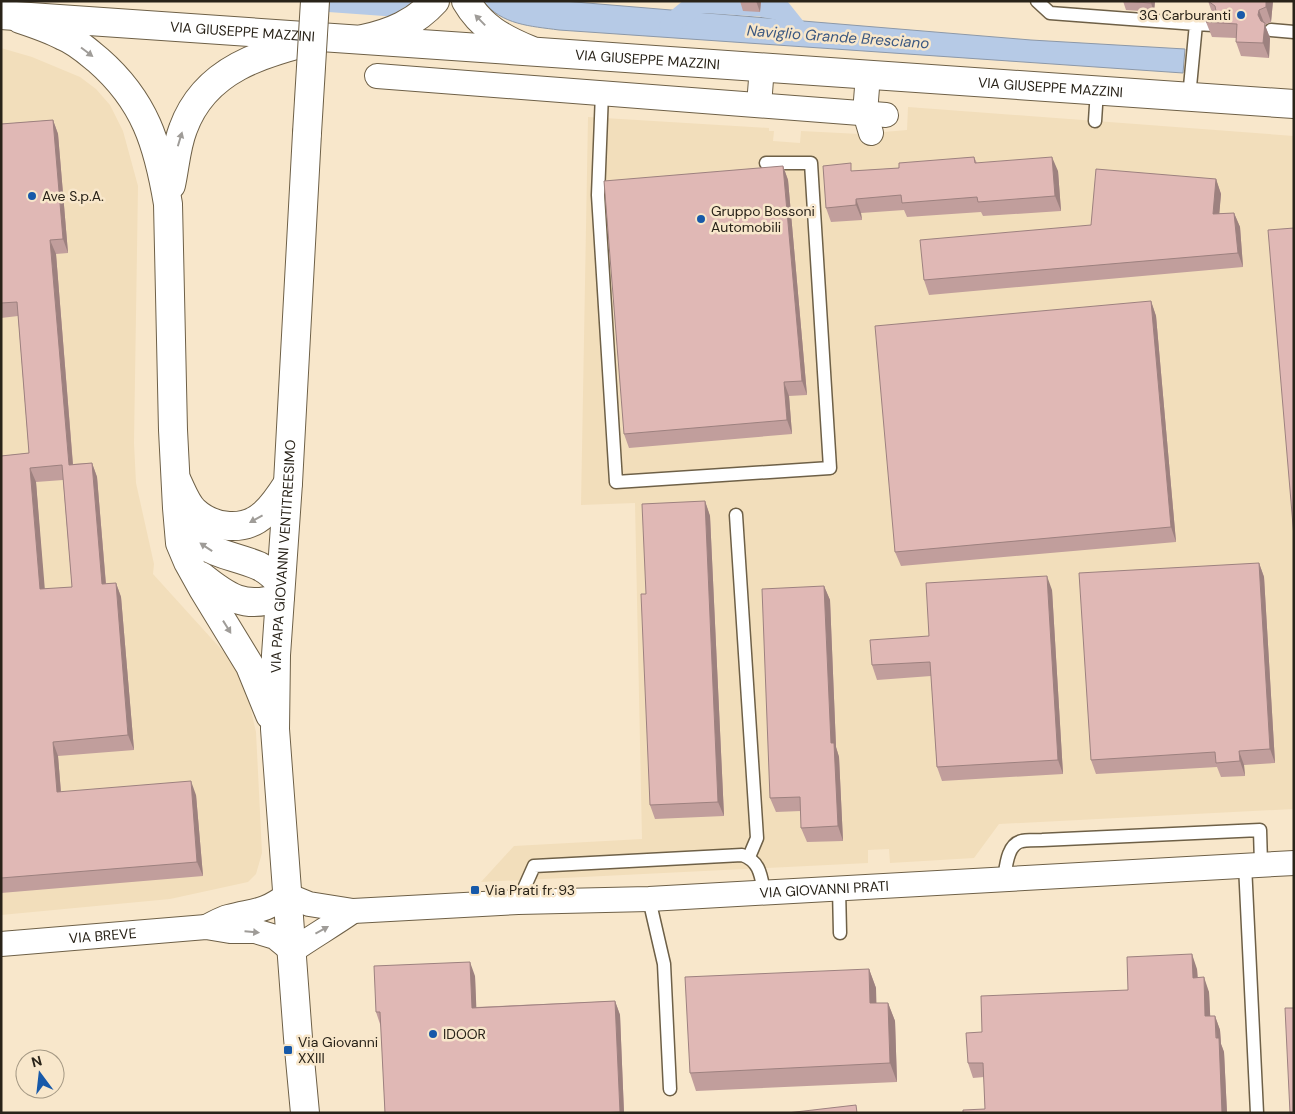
<svg xmlns="http://www.w3.org/2000/svg" width="1295" height="1114" font-family="'DM Sans',sans-serif">
	<rect width="100%" height="100%" fill="#f8e7cb"/>
	<path fill="#f2debb" d="M1,48L32,57L80,77L96,89L110,105L123,131L138,186L134,443L136,483L154,564L153,574L231,660L246,689L256,732L262,853L256,874L248,882L170,899L1,915Z
		M908,107L1294,136V809L999,824L974,858L890,863L889,849L868,850V863L481,882L514,846L642,839L635,503L581,505L588,117L769,128V131H774L773,141L800,143L801,131L860,134L907,130Z"/>
	<path fill="#b6cae6" stroke="#8c98a8" d="M483,1H563L1031,40L1185,49L1183,73L559,30C530,26 502,25 483,1Z"/>
	<g fill="none" stroke-linecap="round" stroke-linejoin="round">
		<path stroke="#b6cae6" stroke-width="21" d="M322,1L406,7
			M670,25L698,2L760,6L781,10L801,35"/>
		<defs>
			<path id="service" d="M1037,1L1050,13L1196,24
				M1271,30L1294,32
				M602,93L598,195L616,482L830,468L811,163H766
				M1189,97L1196,24L1213,25
				M1095,121L1097,90
				M736,515L757,838L749,857
				M1245,865L1257,1113
				M1004,879C1006,867 1007,844 1022,841C1028,840 1036,840 1042,840L1260,830L1261,864
				M839,888L840,933
				M649,899L664,964L670,1089
				M518,902L534,866L742,855C760,861 761,876 764,892"/>
			<g id="minor">
				<path d="M868,75L865,113L871,133"/>
				<path d="M377,76L886,115"/>
				<path d="M759,105L762,67"/>
				<path id="s1" d="M206,927C213,924 220,919 228,917C255,910 263,913 287,895L309,904L353,911L518,902L649,899L1294,863"/>
				<path id="s2" d="M1,944L206,927L230,931H255L275,937L292,951C312,937 333,925 353,911"/>
			</g>
			<g id="tertiary">
				<path d="M466,1C481,27 503,39 530,50"/>
				<path d="M20,19C35,24 50,29 63,36C76,41 87,51 98,60C145,101 158,144 168,204L173,430L177,508L180,543L188,562L203,589L250,666L270,715"/>
				<path d="M363,39C391,33 415,23 435,1"/>
				<path d="M171,185C175,167 176,147 183,129C205,68 263,53 320,39"/>
				<path d="M177,481C182,491 186,503 194,511C213,529 245,532 264,514C274,505 281,494 288,483"/>
				<path d="M180,515C196,555 226,552 259,566C267,570 274,576 280,583"/>
				<path d="M201,576C227,597 245,610 280,597"/>
				<path id="s3" d="M305,1113L298,1038L275,729L276,655L288,483L307,133"/>
			</g>
			<g id="secondary">
				<path id="s4" d="M1,15L1294,104"/>
			</g>
		</defs>
		<use href="#service" stroke="#6e6047" stroke-width="15"/>
		<use href="#minor" stroke="#6e6047" stroke-width="26"/>
		<use href="#tertiary" stroke="#6e6047" stroke-width="30"/>
		<use href="#secondary" stroke="#6e6047" stroke-width="30"/>
		<use href="#service" stroke="#fff" stroke-width="12"/>
		<use href="#minor" stroke="#fff" stroke-width="24"/>
		<use href="#tertiary" stroke="#fff" stroke-width="28"/>
		<use href="#secondary" stroke="#fff" stroke-width="28"/>
		<defs>
			<path id="tertiary-bridge" d="M307,133L315,1"/>
		</defs>
		<use href="#tertiary-bridge" stroke="#6e6047" stroke-width="30" stroke-linecap="butt"/>
		<use href="#tertiary-bridge" stroke="#fff" stroke-width="28"/>
	</g>
	<path fill="#c19e9c" fill-rule="evenodd" d="M740,1H761L760,12L743,11Z
		M1123,1H1155L1154,12L1126,10Z
		M1208,1H1273L1271,22L1265,25L1270,38L1269,58L1241,56L1236,42V38L1212,37L1206,22L1213,15Z
		M53,120L58,134L68,253L56,254L73,464L92,463L97,477L106,584L116,583L121,597L134,750L58,756L61,792L196,795L203,876L1,893V456L29,453L18,316L1,318V124ZM63,480L72,587L44,589L36,482Z
		M974,157L977,163L1058,171L1061,211L983,216L981,212L907,217L904,210L861,213L862,220L831,222L826,208L853,171L899,168Z
		M783,166L788,180L807,395L789,396L792,434L629,448L624,434Z
		M1216,179L1221,194L1219,214L1234,213L1240,227L1243,267L929,295L924,280L1091,225Z
		M1151,301L1156,316L1176,542L901,566L895,552Z
		M705,501L710,516L724,816L655,819L650,805L646,594Z
		M1259,563L1264,577L1275,763L1244,765L1245,776L1221,777L1217,767L1096,774L1091,760Z
		M824,586L830,600L836,747L839,757L843,841L807,842L801,828V811L776,812L770,798Z
		M1052,590L1063,774L942,781L937,767L931,676L877,680L872,665L929,636Z
		M869,969L876,988V1003H888L895,1021L897,1082L696,1091L690,1073Z
		M1197,969L1198,978L1209,992L1210,1016H1215L1220,1030L1221,1044L1224,1052L1227,1113H963L985,1109L984,1077L973,1078L968,1063L982,1032L1128,990Z
		M475,976L476,1007L615,1001L620,1015L624,1113H385L381,1027L376,1012Z"/>
	<path fill="#9d817f" d="M756,1H761L760,12Z
		M1151,1H1155L1154,12L1151,3Z
		M1266,1H1273L1271,22L1266,7Z
		M1259,10L1270,38L1269,58L1263,43V30L1258,15Z
		M53,120L58,134L68,253L63,239Z
		M1052,157L1058,171L1061,211L1055,196Z
		M783,166L788,180L807,395L802,381Z
		M1216,179L1221,194L1218,229L1213,214Z
		M856,199L861,213L862,220L856,205Z
		M1234,213L1240,227L1243,267L1238,253Z
		M50,240L56,254L74,479L69,465Z
		M1151,301L1156,316L1176,542L1171,527Z
		M784,382L789,396L792,434L787,420Z
		M92,463L97,477L107,598L102,584Z
		M30,468L36,482L46,603L40,589Z
		M705,501L710,516L724,816L718,802Z
		M1259,563L1264,577L1275,763L1270,749Z
		M1047,576L1052,590L1063,774L1058,760Z
		M116,583L121,597L134,750L128,735Z
		M824,586L830,600L836,747L839,757L843,841L838,826L831,743Z
		M53,742L58,756L62,806L57,792Z
		M1239,751L1244,765L1245,776L1240,761Z
		M191,781L196,795L203,876L197,862Z
		M1192,954L1197,969L1198,992L1193,978Z
		M470,962L475,976L477,1022L472,1008Z
		M869,969L876,988L877,1022L870,1003Z
		M1204,977L1209,992L1211,1031L1205,1016Z
		M615,1001L620,1015L624,1113H620V1112Z
		M888,1003L895,1021L897,1082L890,1063Z
		M1215,1016L1220,1030L1221,1044L1224,1052L1227,1113H1222Z"/>
	<path fill="#e0b8b5" stroke="#9d817f" fill-rule="evenodd" d="M1123,1H1151V3Z
		M1208,1H1266V7L1259,10L1258,15L1261,21L1265,23L1263,43L1236,42L1237,24L1206,22L1207,18L1212,17L1216,11L1215,6Z
		M53,120L63,239L50,240L69,465L92,463L102,584L116,583L128,735L53,742L57,792L191,781L197,862L1,878V456L29,453L17,302L1,303V124ZM62,465L72,587L40,589L30,468Z
		M974,157L975,163L1052,157L1055,196L978,202L977,197L902,203L901,195L856,199V205L826,208L823,166L851,163V171L899,168V163Z
		M783,166L802,381L784,382L787,420L624,434L604,181Z
		M1096,169L1216,179L1213,214L1234,213L1238,253L924,280L920,240L1091,225Z
		M1294,228V537L1268,230Z
		M1151,301L1171,527L895,552L875,326Z
		M705,501L718,802L650,805L641,594H646L642,504Z
		M1259,563L1270,749L1239,751L1240,761L1216,763L1215,752L1091,760L1079,573Z
		M1047,576L1058,760L937,767L930,662L872,665L870,640L929,636L926,583Z
		M824,586L831,743H834L838,826L801,828L800,797L770,798L762,589Z
		M1192,954L1193,978L1204,977L1205,1016H1215L1216,1038H1219L1222,1113H963V1110L985,1109L983,1063H968L966,1033L982,1032L981,996L1128,990L1127,957Z
		M470,962L472,1008L615,1001L620,1112L600,1113H385L380,1012H376L374,966Z
		M869,969L870,1003H888L890,1063L690,1073L685,977Z
		M1285,1008H1294V1113H1290Z
		M856,1105L857,1113H787Z"/>
	<defs><path id="oneway-solid" d="M-6-.8H1V-3.2L6.5 0L1 3.2V.8H-6Z" transform="scale(1.25)"/></defs>
	<g fill="#9f9c98">
		<use href="#oneway-solid" transform="translate(480 20) rotate(-134)"/>
		<use href="#oneway-solid" transform="translate(87 52) rotate(37)"/>
		<use href="#oneway-solid" transform="translate(180 139) rotate(-73)"/>
		<use href="#oneway-solid" transform="translate(256 519) rotate(151)"/>
		<use href="#oneway-solid" transform="translate(206 547) rotate(-146)"/>
		<use href="#oneway-solid" transform="translate(227 627) rotate(58)"/>
		<use href="#oneway-solid" transform="translate(322 930) rotate(-29)"/>
		<use href="#oneway-solid" transform="translate(252 932) rotate(5)"/>
	</g>
	<g fill="#1759a9" stroke="#f8e7cb" stroke-width="2">
		<circle cx="1241" cy="15" r="5"/>
		<circle cx="32" cy="196" r="5"/>
		<circle cx="701" cy="219" r="5"/>
		<rect x="470" y="885" width="10" height="10" rx="2.5"/>
		<circle cx="433" cy="1034" r="5"/>
		<rect x="283" y="1045" width="10" height="10" rx="2.5"/>
	</g>
	<g text-anchor="middle" stroke-width="5" stroke-linejoin="round" paint-order="stroke">
		<g font-size="14" fill="#292319" stroke="#f8e7cb" text-anchor="start">
			<text x="1231" y="20" text-anchor="end">3G Carburanti</text>
			<text x="42" y="201">Ave S.p.A.</text>
			<text x="711" y="216">Gruppo Bossoni<tspan x="711" dy="16">Automobili</tspan></text>
			<text x="485" y="895">Via Prati fr. 93</text>
			<text x="443" y="1039">IDOOR</text>
			<text x="298" y="1047">Via Giovanni<tspan x="298" dy="16">XXIII</tspan></text>
		</g>
		<g font-size="14" fill="#292319" stroke="#f8e7cb">
			<text dy="5" stroke="none"><textPath href="#s4" startOffset="242">VIA GIUSEPPE MAZZINI</textPath></text>
			<text dy="5" stroke="none"><textPath href="#s4" startOffset="648">VIA GIUSEPPE MAZZINI</textPath></text>
			<text dy="5" stroke="none"><textPath href="#s4" startOffset="1052">VIA GIUSEPPE MAZZINI</textPath></text>
			<text dy="5" stroke="none"><textPath href="#s3" startOffset="558">VIA PAPA GIOVANNI VENTITREESIMO</textPath></text>
			<text dy="5" stroke="none"><textPath href="#s1" startOffset="628">VIA GIOVANNI PRATI</textPath></text>
			<text dy="5" stroke="none"><textPath href="#s2" startOffset="102">VIA BREVE</textPath></text>
		</g>
		<g font-size="15" font-style="italic" fill="#3b5881" stroke="#f8e7cb">
			<text transform="translate(838 37) rotate(4)" y="5">Naviglio Grande Bresciano</text>
		</g>
	</g>
	<rect width="1295" height="1114" fill="none" stroke="#292319" stroke-width="5"/>
	<g transform="translate(40 1074) rotate(345)"><circle r="24" fill="#f8e7cb" stroke="#a59984"/>
	<path d="M0-4L9 19L0 12L-9 19Z" fill="#1759a9"/>
	<text y="-8" font-size="14" font-weight="bold" text-anchor="middle" fill="#292319">N</text>
	</g>
</svg>
